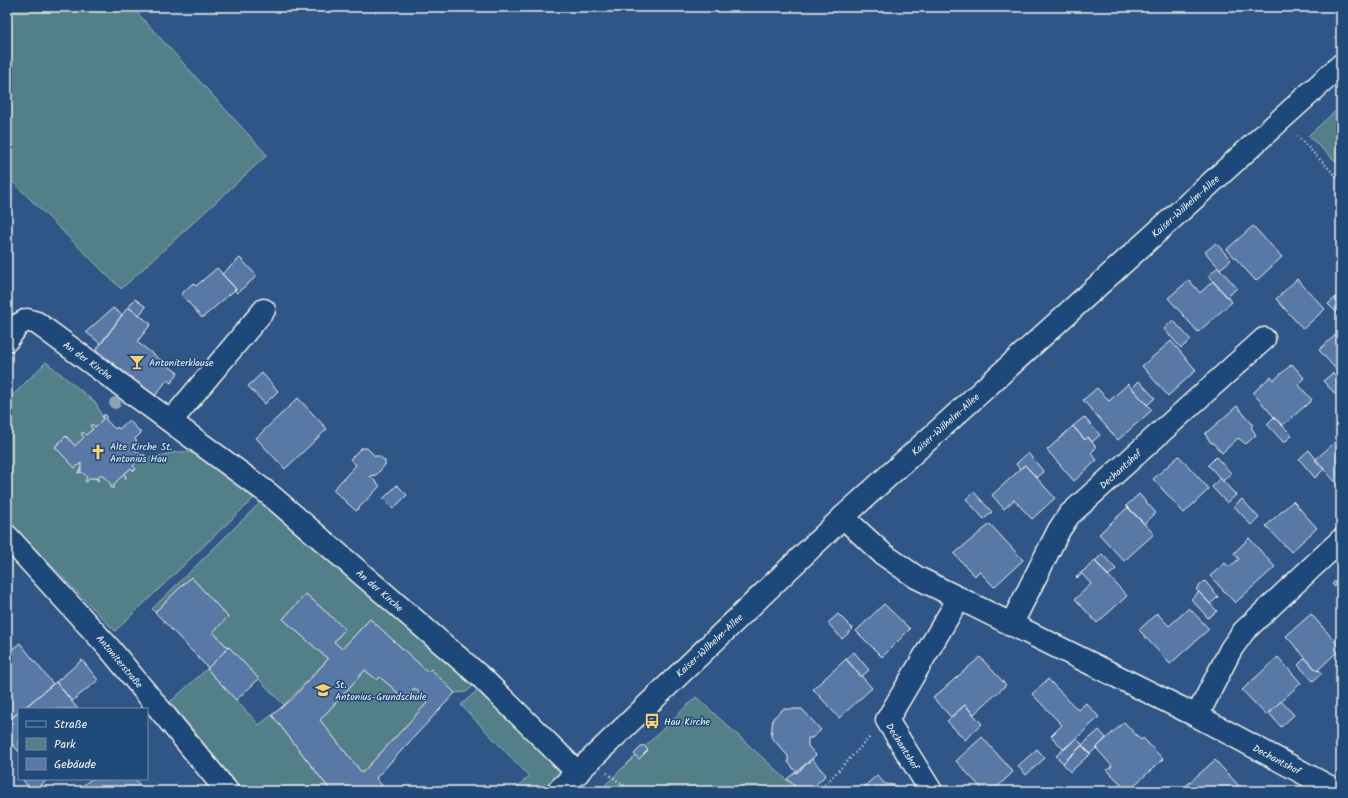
<svg xmlns="http://www.w3.org/2000/svg" width="1348" height="798" font-family="Kalam,sans-serif">
	<rect width="100%" height="100%" fill="#2f5686"/>
	<filter id="ink" filterUnits="userSpaceOnUse"><feTurbulence type="fractalNoise" baseFrequency=".025" numOctaves="2"/><feDisplacementMap in="SourceGraphic" scale="8" xChannelSelector="R" yChannelSelector="G"/><feConvolveMatrix kernelMatrix="1 2 1 2 8 2 1 2 1" color-interpolation-filters="sRGB"/></filter>
	<g filter="url(#ink)">
		<path fill="#537f88" stroke="#a4b8b8" d="M7,7H132L267,155L121,289L7,176Z
			M1341,106V166L1308,136Z
			M46,362L96,403L103,419L95,427L92,424L90,426L93,429L86,435L83,433L81,434L84,437L75,446L66,436L55,446L75,468L81,463V470L78,471L79,473L82,472L87,477L96,478L98,481V477L101,474L114,484L122,476L125,479L126,477L124,474L131,468L134,471L135,469L133,466L141,458C157,459 172,450 189,452C197,453 246,489 256,496L115,631L7,520V401Z
			M269,494L482,678L466,692L455,693L431,669L428,672L370,619L342,649L334,642L345,629L306,594L283,619L328,659L284,705L213,632L228,617L191,577L155,612L152,609Z
			M208,668L207,669L259,725L272,715L331,791H243L170,702Z
			M365,670L377,680L380,677L405,699L415,688L428,702L362,773L320,720Z
			M481,687L562,770L540,791H513L529,776L461,705Z
			M696,697L799,791H599Z"/>
		<path fill="#5978a6" stroke="#f4f1e8" fill-rule="evenodd" d="M1253,226L1282,257L1256,281L1227,249Z
			M1216,243L1231,260L1220,269L1205,252Z
			M240,258L257,276L237,293L234,290L236,289L222,274Z
			M1218,267L1237,288L1227,297L1208,276Z
			M217,268L236,289L202,318L181,294L193,283L196,286Z
			M1297,279L1325,309L1303,329L1276,299Z
			M1189,280L1200,293L1213,281L1232,302L1198,332L1168,298Z
			M1341,293V309L1337,313L1328,304Z
			M135,299L146,307L139,315L128,307Z
			M128,307L151,324L137,342L178,373L171,383L167,380L155,396L96,350Z
			M113,308L122,315L101,344L86,332Z
			M1173,320L1191,340L1181,348L1164,329Z
			M1341,330V375L1319,350Z
			M1171,341L1196,370L1168,396L1142,366Z
			M1292,364L1304,378L1298,384L1312,400L1282,426L1253,393L1271,376L1274,380Z
			M262,373L278,391L265,404L248,386Z
			M1333,373L1341,381V400L1323,381Z
			M1139,381L1155,398L1147,405L1132,388Z
			M1128,384L1152,410L1118,440L1083,400L1097,388L1109,401Z
			M298,398L327,429L285,469L256,438Z
			M1237,406L1253,425L1251,427L1256,435L1246,444L1238,438L1222,453L1212,442L1211,443L1205,434Z
			M103,415H106V420L115,429L117,427L119,429L129,420L141,433L135,439L138,443L133,448L141,455H145V458H141L133,466L136,469L134,471L131,468L124,474L126,477L125,479L122,476L114,484V488H111V484L101,474L98,477L99,480L98,481L96,478H89L87,482L85,481L87,477L82,472L78,473V472L81,470V463L75,468L55,447L66,436L75,446L84,437L81,434L83,432L86,435L93,429L90,426L92,424L95,427L103,419Z
			M1084,417L1100,435L1092,442L1088,437L1085,440L1073,426Z
			M1274,417L1292,435L1284,443L1267,424Z
			M1073,426L1085,440L1088,437L1095,446V449L1091,453L1097,460L1074,481L1047,450Z
			M1341,437V484L1339,486L1315,460Z
			M361,448H367L375,456H379L385,461V465L376,475L370,476L380,486L356,511L333,490L356,465L350,459Z
			M1309,450L1324,469L1315,478L1299,459Z
			M1028,453L1044,472L1037,478L1025,465L1020,469L1016,464Z
			M1179,456L1209,489L1184,513L1153,479Z
			M1216,457L1231,473L1223,481L1208,465Z
			M1025,465L1055,498L1032,519L1014,500L1004,509L992,495Z
			M1220,478L1236,495L1227,503L1212,487Z
			M397,485L407,495L393,509L383,499Z
			M974,492L992,512L984,519L966,499Z
			M1139,494L1156,513L1144,524L1126,506Z
			M1242,499L1259,518L1251,525L1234,506Z
			M1293,501L1317,528L1291,552L1266,526Z
			M1128,507L1154,534L1124,561L1099,534Z
			M990,524L1023,560L994,587L979,571L975,576L954,554Z
			M1249,538L1275,567L1235,603L1210,576L1225,563L1229,567L1239,559L1234,553Z
			M1102,554L1116,569L1108,576L1095,561Z
			M1095,561L1127,596L1097,623L1075,599L1091,584L1082,574L1077,578L1076,577Z
			M1341,575V594L1332,584Z
			M191,577L228,617L213,632L228,648L208,668L155,612Z
			M1205,581L1218,597L1210,604L1196,589Z
			M1199,592L1217,611L1208,618L1191,599Z
			M306,594L345,629L334,642L342,649L370,619L428,672L431,669L455,693L376,778L386,791H331L272,715L291,700L328,659L283,619ZM365,670L377,680L380,677L405,699L415,688L428,702L362,773L320,720Z
			M884,604L910,629L882,657L856,631Z
			M1189,608L1209,629L1170,664L1139,630L1157,613L1169,626Z
			M838,614L853,629L842,639L828,623Z
			M1311,614L1341,648L1317,671L1286,636Z
			M20,643L53,684L23,709H19V712L7,722V653Z
			M229,647L259,679L236,700L207,669Z
			M854,652L869,670L861,677L846,659Z
			M980,657L1006,685L974,714L965,705L951,717L933,698Z
			M1278,657L1301,683L1266,715L1242,690Z
			M1305,658L1317,671L1319,670L1322,673L1313,681L1298,665Z
			M846,659L872,688L839,718L813,689Z
			M82,660L98,680L72,701L56,682Z
			M1048,679L1078,710L1086,703L1099,717L1064,750L1051,736L1062,725L1032,694Z
			M56,682L78,709H23L53,684Z
			M1281,701L1294,715L1281,727L1269,713Z
			M965,705L982,724L965,740L947,721Z
			M783,709H802L821,730L812,738H808V746L816,755L797,773L788,762V756L771,737L773,718Z
			M19,712V752L7,738V722Z
			M1124,722L1141,740L1143,738L1163,759L1128,791L1107,770L1112,766L1096,748Z
			M1099,730L1106,738L1090,754L1082,745Z
			M982,737L1013,772L993,791H984L956,761Z
			M1076,738L1083,745L1063,763L1056,756Z
			M643,745L648,750L639,759L634,754Z
			M1082,745L1090,754L1070,772L1063,763Z
			M1037,749L1045,758L1026,775L1018,766Z
			M812,759L826,775L809,791H801L787,779Z
			M1215,760L1240,787L1235,791H1180Z
			M877,775L885,784L895,785L896,791H865V786Z
			M22,779H48L34,791H32Z
			M91,779H135L145,791H76Z"/>
		<g fill="none" stroke-linecap="round" stroke-linejoin="round">
			<defs>
				<path id="minor" d="M7,340L18,325L27,320L37,323L269,494L482,678L578,773
					M171,421L264,310
					M843,517L883,554L916,577L1197,716L1337,791
					M7,536L110,649L227,791
					M1011,625L1059,530L1069,515L1264,339
					M1197,716L1231,649L1244,631L1341,540
					M931,791L887,720L959,598"/>
				<path id="tertiary" d="M558,791L843,517L1341,65"/>
			</defs>
			<use href="#minor" stroke="#f4f1e8" stroke-width="25"/>
			<use href="#tertiary" stroke="#f4f1e8" stroke-width="25"/>
			<path stroke="#f4f1e8" stroke-width="2.5" stroke-dasharray="1 3" stroke-linecap="butt" d="M1297,136L1341,181
				M607,773L631,791
				M819,791L871,736"/>
			<use href="#minor" stroke="#1f4a7a" stroke-width="22"/>
			<use href="#tertiary" stroke="#1f4a7a" stroke-width="22"/>
		</g>
		<circle fill="#8ea2b4" cx="115" cy="403" r="6"/>
	</g>
	<defs>
		<symbol id="bar-bare" viewBox="-9 -9 18 18"><path d="M-6-5H6L.8 .8V4.5H3.5V6h-7V4.5H-.8V.8Z" fill="#ffd166" stroke="#1f4a7a" stroke-width="2.5" paint-order="stroke"/></symbol>
		<symbol id="church-bare" viewBox="-9 -9 18 18"><path d="M-1.2-6h2.4v3.5h3.3v2.4h-3.3V6h-2.4V-.1h-3.3v-2.4h3.3Z" fill="#ffd166" stroke="#1f4a7a" stroke-width="2.5" paint-order="stroke"/></symbol>
		<symbol id="school-bare" viewBox="-9 -9 18 18"><path d="M0-5L7-2L0 1L-7-2ZM-4 1L0 2.5L4 1V4Q0 6-4 4Z" fill="#ffd166" stroke="#1f4a7a" stroke-width="2.5" paint-order="stroke"/></symbol>
		<symbol id="bus-bare" viewBox="-9 -9 18 18"><path d="M-5-6H5V4H4V6H2V4H-2V6H-4V4H-5ZM-3.5-4V0h7V-4ZM-3.5 1.2v1.5H-2V1.2ZM2 1.2v1.5H3.5V1.2Z" fill="#ffd166" stroke="#1f4a7a" stroke-width="2.5" paint-order="stroke"/></symbol>
	</defs>
	<g fill-rule="evenodd">
		<use href="#bar-bare" x="126" y="351" width="22" height="22"/>
		<use href="#church-bare" x="87" y="441" width="22" height="22"/>
		<use href="#school-bare" x="312" y="679" width="22" height="22"/>
		<use href="#bus-bare" x="641" y="710" width="22" height="22"/>
	</g>
	<g text-anchor="middle" stroke-width="3" stroke-linejoin="round" paint-order="stroke">
		<g font-size="10" fill="#f4f1e8" stroke="#1f4a7a">
			<text transform="translate(1185 206) rotate(-42)" y="4">Kaiser-Wilhelm-Allee</text>
			<text transform="translate(88 360) rotate(36)" y="4">An der Kirche</text>
			<text transform="translate(945 424) rotate(-42)" y="4">Kaiser-Wilhelm-Allee</text>
			<text transform="translate(1120 469) rotate(-42)" y="4">Dechantshof</text>
			<text transform="translate(380 590) rotate(41)" y="4">An der Kirche</text>
			<text transform="translate(709 645) rotate(-43)" y="4">Kaiser-Wilhelm-Allee</text>
			<text transform="translate(120 661) rotate(50)" y="4">Antoniterstraße</text>
			<text transform="translate(903 746) rotate(58)" y="4">Dechantshof</text>
			<text transform="translate(1277 759) rotate(28)" y="4">Dechantshof</text>
		</g>
		<g font-size="10" fill="#f4f1e8" stroke="#1f4a7a" text-anchor="start">
			<text x="149" y="366">Antoniterklause</text>
			<text x="110" y="450">Alte Kirche St.<tspan x="110" dy="12">Antonius Hau</tspan></text>
			<text x="335" y="688">St.<tspan x="335" dy="12">Antonius-Grundschule</tspan></text>
			<text x="664" y="725">Hau Kirche</text>
		</g>
	</g>
	<rect width="1348" height="798" fill="none" stroke="#1f4a7a" stroke-width="24"/>
	<rect x="12" y="12" width="1324" height="774" fill="none" stroke="#f4f1e8" stroke-width="1.5" filter="url(#ink)"/>
	<rect x="18" y="708" width="130" height="72" fill="#1f4a7a" stroke="#748da6"/>
	<rect x="26" y="721" width="20" height="6" fill="#1f4a7a" stroke="#748da6"/>
	<text x="54" y="728" font-size="12" fill="#f4f1e8">Straße</text>
	<rect x="26" y="738" width="20" height="12" fill="#537f88" stroke="#748da6"/>
	<text x="54" y="748" font-size="12" fill="#f4f1e8">Park</text>
	<rect x="26" y="758" width="20" height="12" fill="#5978a6" stroke="#748da6"/>
	<text x="54" y="768" font-size="12" fill="#f4f1e8">Gebäude</text>
</svg>
